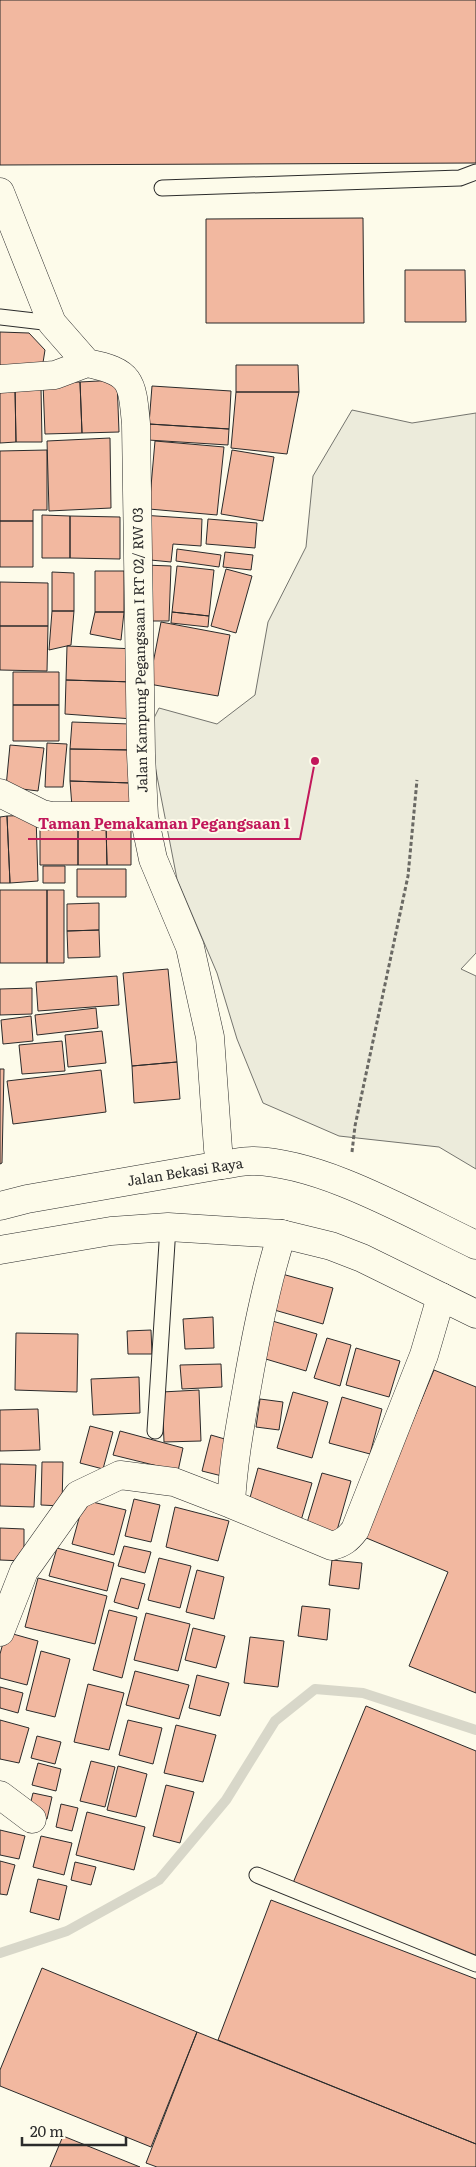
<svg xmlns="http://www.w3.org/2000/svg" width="476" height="2167" font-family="Literata,serif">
	<rect width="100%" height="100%" fill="#fdfbea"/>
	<path fill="#ecebdb" stroke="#74746e" d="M352,410L412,423L476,413V953L461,969L476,976V1169L439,1147L339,1136L263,1103L237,1039L217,973L177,879L148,730L159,708L217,724L255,695L268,622L306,547L313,476Z"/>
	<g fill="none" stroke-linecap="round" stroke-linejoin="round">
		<path stroke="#d8d7c9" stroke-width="10" d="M0,1953L67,1931L159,1880L226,1800L275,1721L315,1689L363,1693L476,1730"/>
	</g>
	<path fill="#f2b8a0" stroke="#2b2b2b" d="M0,0H476V163L0,165Z
		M363,218L364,323H206V219Z
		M405,270H465L466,322H405Z
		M0,332L29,333L45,350L42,369L0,371Z
		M236,365H298L299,392H236Z
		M117,380L119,432L82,433L80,382Z
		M80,382L82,433L45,434L43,383Z
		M152,386L231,391L229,429L149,424Z
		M41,387L42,442H16L15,388Z
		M0,388H15L16,442L0,443Z
		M236,392H299L287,454L231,448Z
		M149,424L229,429L228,445L148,440Z
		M110,438L111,508L49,511L47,441Z
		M155,441L224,447L217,515L149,509Z
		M47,450V510H33V521H0V451Z
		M232,450L274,457L263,521L221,514Z
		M42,515L70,516V558H42Z
		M141,515L202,519L201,546L173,544L171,562L140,559Z
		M70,516L120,517V559L70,558Z
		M208,519L257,523L255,548L206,544Z
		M0,521H33V567H0Z
		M177,549L221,555L219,567L176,561Z
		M225,552L253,555L251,570L223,567Z
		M144,565L171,566L169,621H143Z
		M177,566L214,570L209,616L172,612Z
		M226,569L252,576L236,633L211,626Z
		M95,571H124V612H95Z
		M52,572L74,573V611H52Z
		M0,582L48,583V626H0Z
		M52,611H74L71,645L49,650Z
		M95,612H124L121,640L90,634Z
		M172,612L209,616L208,627L171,623Z
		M161,622L230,635L218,696L149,684Z
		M0,626H48L47,671L0,670Z
		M67,646L136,649L134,682L66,680Z
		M13,672H59V705H13Z
		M66,680L134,682L133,719L65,714Z
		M13,705H59V741H13Z
		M72,722L130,724L132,750L70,749Z
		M47,743L67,744L63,787H45Z
		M10,745L44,748L38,791L6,787Z
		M70,749L132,750L131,783L70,781Z
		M70,781L131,783L130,808L72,807Z
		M36,815L38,881L10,883L7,816Z
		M7,816L10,883H0V817Z
		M40,823H78V865H40Z
		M78,823H106L107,865H78Z
		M106,823H131V865H107Z
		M43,866H65V883H43Z
		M77,869H126V897H77Z
		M0,890H47V963H0Z
		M47,890H64V963H47Z
		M99,903V930L67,931V904Z
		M99,930L100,957L68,958L67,931Z
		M168,969L177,1062L132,1066L123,973Z
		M117,976L119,1005L38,1011L36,982Z
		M32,988V1014L0,1015V989Z
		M96,1008L98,1028L37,1035L35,1015Z
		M31,1016L33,1041L3,1044L1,1020Z
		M102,1031L106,1063L68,1067L65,1035Z
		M62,1041L65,1071L22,1074L19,1045Z
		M177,1062L180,1099L134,1103L132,1066Z
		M0,1069H4L2,1163L0,1164Z
		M101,1070L106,1112L13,1124L7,1081Z
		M282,1274L333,1288L323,1324L271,1309Z
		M213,1317L214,1348L185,1349L183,1319Z
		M269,1320L317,1334L306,1371L259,1357Z
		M151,1330L152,1354H128L127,1331Z
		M16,1333L78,1334L77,1392L15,1390Z
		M327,1338L351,1345L340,1386L314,1378Z
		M356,1348L400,1361L389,1397L346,1385Z
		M221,1364L222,1387L182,1389L180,1365Z
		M434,1370L476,1387V1693L409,1666L448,1572L364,1537Z
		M139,1377L140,1413L93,1415L91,1379Z
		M199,1390L201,1441L164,1442L162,1392Z
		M293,1392L328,1402L312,1458L277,1448Z
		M342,1397L382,1409L370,1454L329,1443Z
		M260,1399L283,1402L279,1430L256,1427Z
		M38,1409L40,1450L0,1451V1410Z
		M90,1426L113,1432L103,1469L80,1463Z
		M120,1431L183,1448L178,1471L113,1455Z
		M211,1435L235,1442L226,1477L202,1471Z
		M42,1462H63L62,1506L41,1505Z
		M0,1464L36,1465L34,1507L0,1506Z
		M258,1468L312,1483L300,1524L247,1509Z
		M322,1473L351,1481L336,1534L306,1526Z
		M134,1499L160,1505L151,1542L125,1536Z
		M84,1500L126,1510L114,1555L72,1544Z
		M175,1507L229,1521L218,1561L166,1547Z
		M0,1528L24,1529V1561L0,1560Z
		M124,1546L151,1552L145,1573L118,1566Z
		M57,1548L114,1563L107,1591L49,1576Z
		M159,1558L191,1566L180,1608L148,1600Z
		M332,1560L362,1563L359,1589L329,1585Z
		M197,1570L224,1577L214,1619L186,1612Z
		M38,1578L107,1596L95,1644L25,1627Z
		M121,1578L145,1584L138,1609L114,1602Z
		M302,1606L330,1609L327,1640L298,1636Z
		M109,1610L137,1617L122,1678L93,1670Z
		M146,1613L190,1624L178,1671L134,1660Z
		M193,1628L225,1636L216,1668L185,1660Z
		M6,1632L38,1641L27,1685L0,1678V1654Z
		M250,1637L284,1641L278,1687L244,1683Z
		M41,1651L70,1659L55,1717L26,1710Z
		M135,1671L189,1685L179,1719L126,1705Z
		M197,1675L229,1683L220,1716L189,1708Z
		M88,1684L124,1693L109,1750L74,1742Z
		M0,1687L23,1693L18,1713L0,1708Z
		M366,1706L476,1751V1957L293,1883Z
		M0,1720L29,1728L19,1763L0,1759Z
		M128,1720L162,1728L153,1764L119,1755Z
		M176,1725L216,1735L203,1782L164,1773Z
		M37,1736L61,1742L55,1764L31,1758Z
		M91,1761L115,1767L105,1807L80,1801Z
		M38,1763L61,1769L56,1791L32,1785Z
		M118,1766L147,1774L136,1817L107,1810Z
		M166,1785L194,1792L180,1843L153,1836Z
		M33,1793L52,1797L47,1819L28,1813Z
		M61,1804L78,1808L72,1831L56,1827Z
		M87,1812L145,1827L134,1870L76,1855Z
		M0,1830L25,1836L19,1859L0,1855Z
		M41,1836L72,1843L64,1875L33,1867Z
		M0,1861L15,1865L7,1895L0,1894Z
		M75,1862L96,1867L91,1885L71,1880Z
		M38,1879L67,1886L59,1920L30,1912Z
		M271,1900L476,1979V2144L218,2040Z
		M42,1968L197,2032L151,2147L0,2086V2070Z
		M197,2032L476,2144V2167H157L146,2163Z
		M63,2136L140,2167H50Z"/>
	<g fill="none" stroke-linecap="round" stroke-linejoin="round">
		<defs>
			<path id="lane" d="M162,188L460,178L476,172
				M0,317L52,323
				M155,1431L168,1227
				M257,1875L476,1964"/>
			<path id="street" d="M0,192L52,323L87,363
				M87,363C132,372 132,381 136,424L141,754L144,816L153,859L190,947L210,1037L218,1149L221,1165
				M0,379L55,375L87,363
				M0,793L42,814L51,816H144
				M231,1504L332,1546C343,1543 348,1539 355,1530L424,1355L441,1297
				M0,1632L24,1571L78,1495L120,1475L174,1482L231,1504C233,1464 240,1426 247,1387C256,1335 266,1283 282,1234
				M0,1795L32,1819"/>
			<path id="highway" d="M0,1206L27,1199L221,1165C231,1164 242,1161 252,1161C322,1162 412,1215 476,1245
				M0,1250L111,1231L168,1227L282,1234L331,1246L362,1258L476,1314"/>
		</defs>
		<use href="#lane" stroke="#2b2b2b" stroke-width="17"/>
		<use href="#street" stroke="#2b2b2b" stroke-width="29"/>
		<use href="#highway" stroke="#2b2b2b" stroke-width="29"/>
		<path stroke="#6a6964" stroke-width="3" stroke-dasharray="4 2.5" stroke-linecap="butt" d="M352,1152L355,1126L408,876L417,780"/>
		<use href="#lane" stroke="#fdfbea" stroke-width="15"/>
		<use href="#street" stroke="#fdfbea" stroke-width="28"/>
		<use href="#highway" stroke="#fdfbea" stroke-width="28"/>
	</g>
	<g text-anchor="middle" stroke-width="4" stroke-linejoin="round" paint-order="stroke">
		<g font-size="14" fill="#2b2b2b" stroke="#fdfbea">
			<text transform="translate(140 650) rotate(-91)" y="5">Jalan Kampung Pegangsaan I RT 02/ RW 03</text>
			<text transform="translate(185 1172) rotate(-9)" y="5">Jalan Bekasi Raya</text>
		</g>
	</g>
	<path fill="none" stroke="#c2185b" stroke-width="2" d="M315 761L300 839H28"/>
	<circle fill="#c2185b" stroke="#fdfbea" stroke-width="2" cx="315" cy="761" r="5"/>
	<g font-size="15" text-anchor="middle" font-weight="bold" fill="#c2185b" stroke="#fdfbea" stroke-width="4" stroke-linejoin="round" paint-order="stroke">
		<text x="164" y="829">Taman Pemakaman Pegangsaan 1</text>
	</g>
	<path d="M22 2137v8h104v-8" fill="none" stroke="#2b2b2b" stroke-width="2.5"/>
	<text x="30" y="2137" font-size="15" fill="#2b2b2b" stroke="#fdfbea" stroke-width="4" paint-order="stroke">20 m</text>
</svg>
